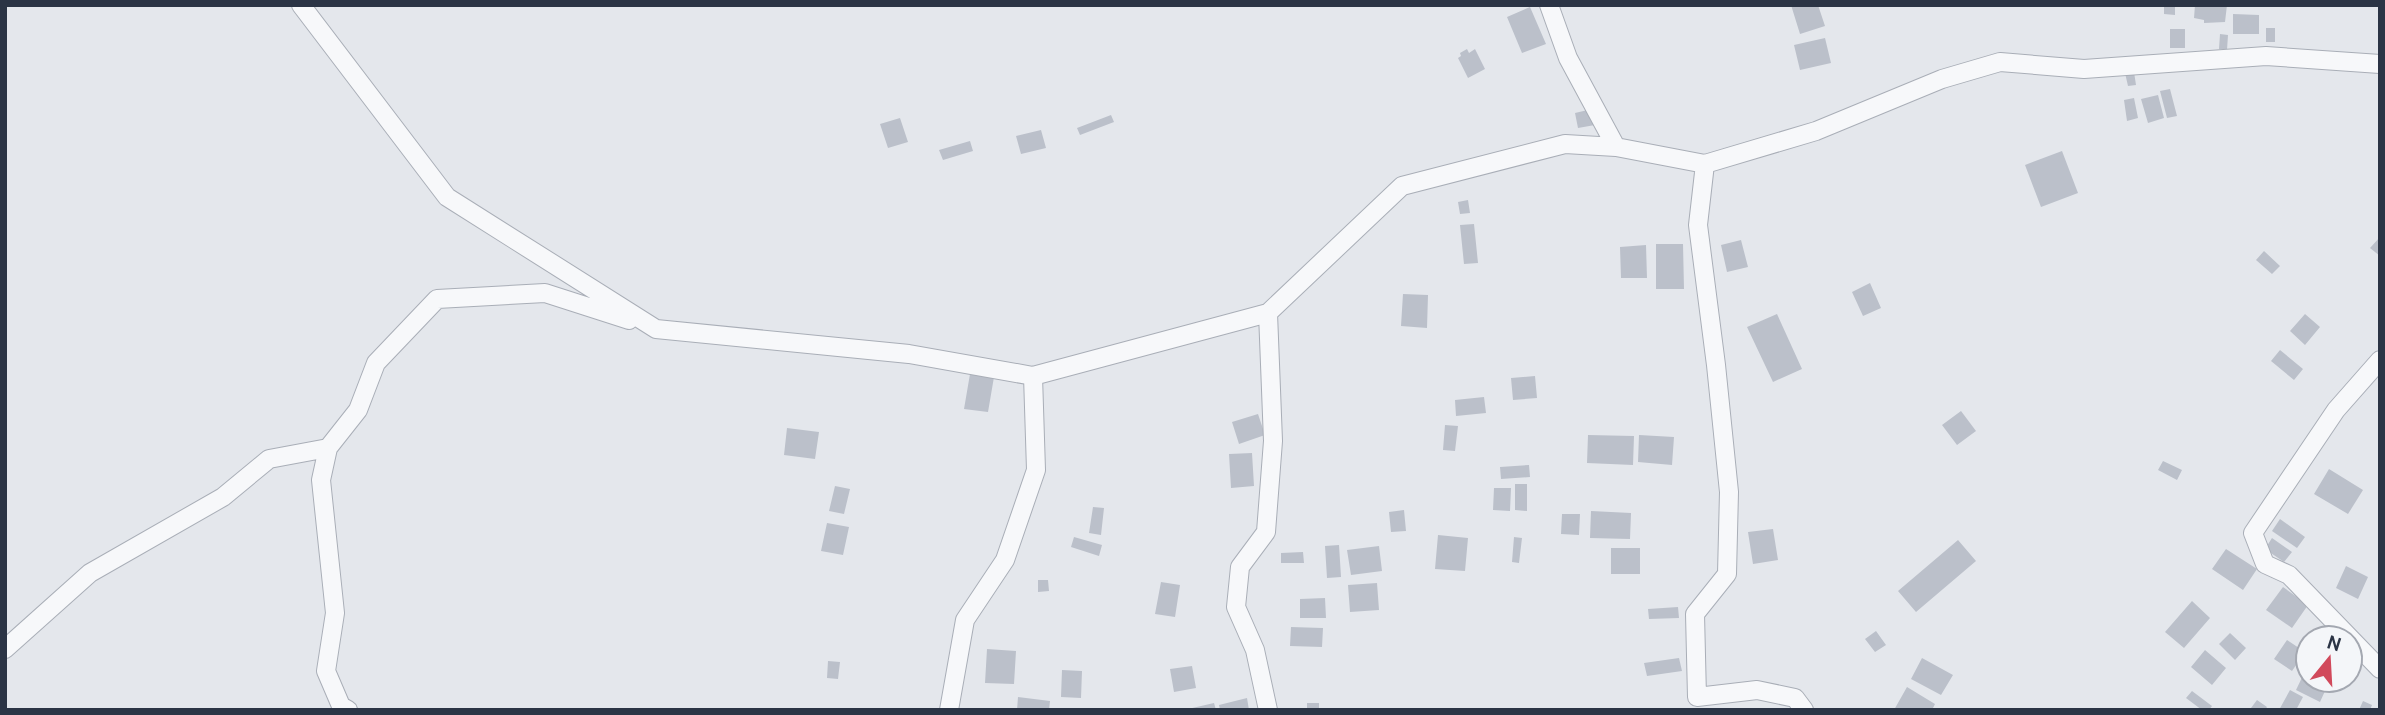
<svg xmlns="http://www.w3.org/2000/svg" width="2385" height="715" font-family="Cabin,sans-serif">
	<rect width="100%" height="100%" fill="#e4e7ec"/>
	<path fill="#bbc0ca" d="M1791,5H1818L1825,26L1800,34Z
		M2164,5H2175V15L2164,14Z
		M2195,5H2227L2225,22L2204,23V20L2194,18Z
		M1530,7L1546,44L1522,53L1507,17Z
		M2233,14L2259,15V34H2233Z
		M2266,28H2275V42H2266Z
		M2170,29H2185V48H2170Z
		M2220,34L2228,35L2227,50L2219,49Z
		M1825,38L1831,63L1800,70L1794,45Z
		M1467,49L1469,53L1475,49L1485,69L1468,78L1458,58L1461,56L1460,53Z
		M2134,72L2136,85L2128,86L2125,73Z
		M2170,89L2177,116L2167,118L2160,91Z
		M2158,95L2164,118L2148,123L2141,99Z
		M2134,98L2138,118L2127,121L2124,100Z
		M1592,109L1595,125L1578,128L1575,113Z
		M1111,115L1114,122L1080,135L1077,128Z
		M900,118L908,142L888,148L880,124Z
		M1041,130L1046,148L1021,154L1016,136Z
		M970,141L973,151L943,160L939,150Z
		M2062,151L2078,193L2041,207L2025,165Z
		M1468,200L1470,213L1460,214L1458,202Z
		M1474,224L1478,263L1464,264L1460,225Z
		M2380,237V256L2370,248Z
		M1741,240L1748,267L1727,272L1721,245Z
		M1656,244H1683L1684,289H1656Z
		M1646,245L1647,278H1621L1620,247Z
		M2264,251L2280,266L2272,274L2256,260Z
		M1870,283L1881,308L1863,316L1852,292Z
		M1403,294L1428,295L1427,328L1401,326Z
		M1777,314L1802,369L1773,382L1747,327Z
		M2305,314L2320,327L2305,345L2290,331Z
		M2280,350L2303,369L2294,380L2271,361Z
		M970,374L994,377L988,412L964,409Z
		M1535,376L1537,398L1513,400L1511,378Z
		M1484,397L1486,413L1456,416L1455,400Z
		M1961,411L1976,431L1957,445L1942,425Z
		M1258,414L1265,435L1239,444L1232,422Z
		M1445,425L1458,426L1455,451L1443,450Z
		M787,428L819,432L815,459L784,455Z
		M1588,435L1634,436L1633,465L1587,463Z
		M1639,435L1674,437L1672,465L1638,462Z
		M1252,453L1254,486L1231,488L1229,454Z
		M2163,461L2182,470L2177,480L2158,470Z
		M1529,465L1530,477L1501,479L1500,467Z
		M2329,469L2363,490L2348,514L2314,494Z
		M1515,484H1527V511L1515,510Z
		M835,486L850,489L844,514L829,511Z
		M1494,488H1511L1510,511L1493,510Z
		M1093,507L1104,508L1101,535L1089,533Z
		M1404,510L1406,531L1391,532L1389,512Z
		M1591,511L1631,513L1630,539L1590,538Z
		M1562,514H1580L1579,535L1561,534Z
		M2280,519L2305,537L2297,548L2272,531Z
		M827,523L849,527L843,555L821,551Z
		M1773,529L1778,560L1753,564L1748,532Z
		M1438,535L1468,538L1465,571L1435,569Z
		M1074,537L1102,545L1099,556L1071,547Z
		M1514,537L1522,538L1519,563L1512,562Z
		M2272,538L2292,552L2284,562L2265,549Z
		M1958,540L1976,561L1916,612L1898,591Z
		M1339,545L1341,577L1327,578L1325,546Z
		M1379,546L1382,571L1351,575L1347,550Z
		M1611,548H1640V574H1611Z
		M2226,549L2257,569L2243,590L2212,569Z
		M1303,552L1304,563H1281V553Z
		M2346,566L2368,577L2358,599L2336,588Z
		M1038,580H1048L1049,591L1038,592Z
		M1161,582L1180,585L1175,617L1155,614Z
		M1377,583L1379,610L1350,612L1348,585Z
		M2283,587L2308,605L2292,628L2266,610Z
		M1325,598L1326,618H1300V599Z
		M2192,601L2210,618L2184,648L2165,632Z
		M1678,607L1679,618L1649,619L1648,609Z
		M1291,627L1323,628L1322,647L1290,646Z
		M1876,631L1886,645L1875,652L1865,639Z
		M2230,633L2246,648L2235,660L2219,644Z
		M2287,640L2305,652L2292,671L2274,659Z
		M987,649L1016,651L1014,684L985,683Z
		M2205,650L2226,668L2212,685L2191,667Z
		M1679,658L1682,671L1647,676L1644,663Z
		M1922,658L1953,675L1941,695L1911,679Z
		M828,661L840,662L838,679L827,678Z
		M2308,665V680H2330L2320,702L2296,690Z
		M1192,666L1196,688L1174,692L1170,669Z
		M1062,670L1082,671L1081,698L1061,697Z
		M1907,687L1935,704L1932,710H1894Z
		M2290,690L2303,697L2296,710H2279Z
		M2192,691L2212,706L2209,710H2202L2186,698Z
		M1018,697L1050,701L1049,710H1017Z
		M1247,698L1249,710H1220L1219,705Z
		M2257,700L2267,707L2265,710L2251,708Z
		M2363,701L2372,705L2370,710H2359Z
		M1214,703L1216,710H1188V709Z
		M1307,703H1319V710H1307Z"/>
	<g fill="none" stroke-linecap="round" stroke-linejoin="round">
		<defs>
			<path id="street" d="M301,5L447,197L656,329L909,354L1033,376L1268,313L1402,186L1565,144L1616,147L1705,164L1816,131L1942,79L2000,62L2084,69L2266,56L2380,64
				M1549,5L1568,58L1616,147
				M1705,164L1698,225L1716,365L1729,492L1727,574L1695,614L1697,697L1757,690L1795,698L1804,710
				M2380,360L2336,410L2253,533L2265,564L2289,575L2380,669
				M328,448L321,480L335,613L326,671L341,706L348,710
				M5,649L90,573L223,497L269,459L328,448L358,410L376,363L437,299L545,293L629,320
				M949,710L965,620L1005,560L1036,470L1033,376
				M1268,710L1255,650L1236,607L1240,567L1266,532L1273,441L1268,313"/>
		</defs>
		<use href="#street" stroke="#a9aeb7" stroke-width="20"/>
		<use href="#street" stroke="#f7f8fa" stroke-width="18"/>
	</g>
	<rect width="2385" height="715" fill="none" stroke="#2b3445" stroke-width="14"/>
	<g transform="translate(2329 659) rotate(18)"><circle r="33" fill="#f4f6f9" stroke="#a4a8b1" stroke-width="2"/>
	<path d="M0-5L12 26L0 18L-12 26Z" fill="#d1495b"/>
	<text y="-10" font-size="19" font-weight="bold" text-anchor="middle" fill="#2b3445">N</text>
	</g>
</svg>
